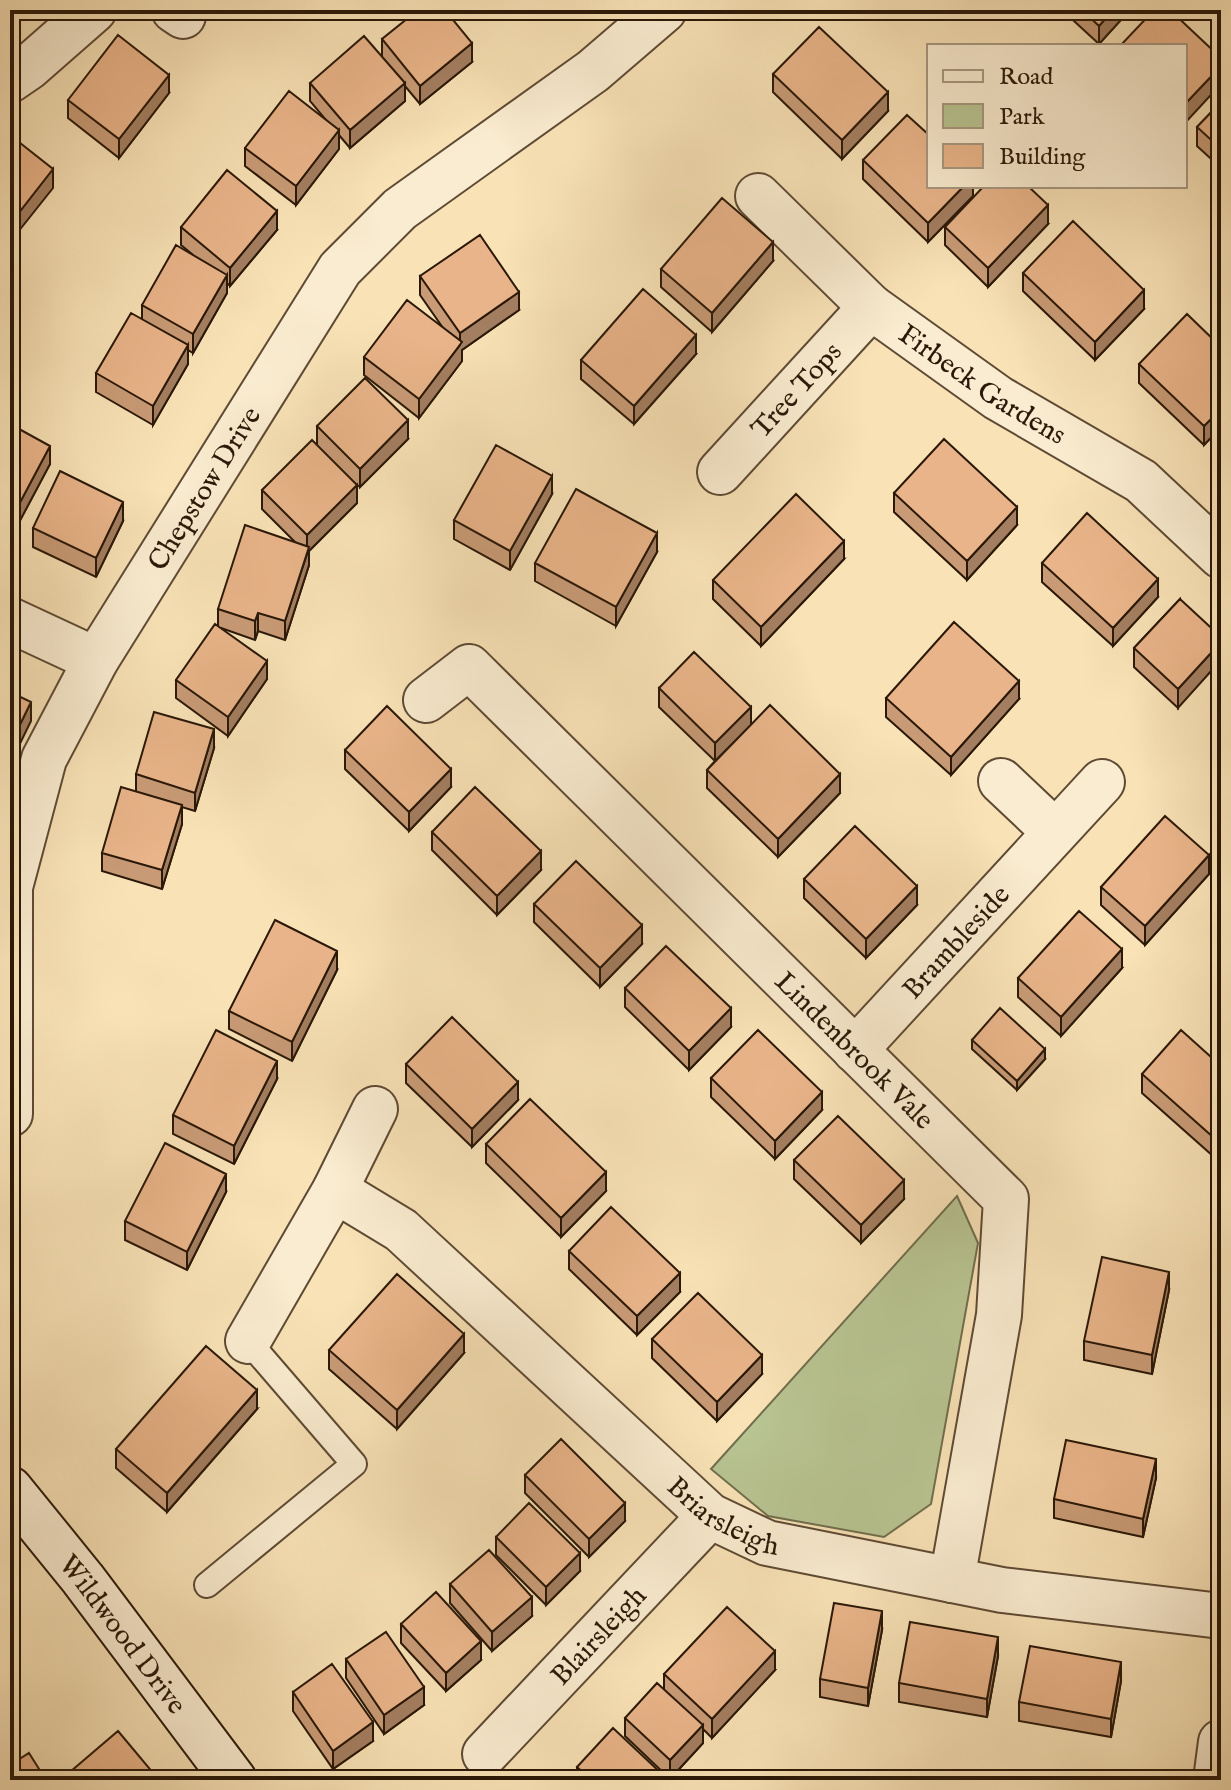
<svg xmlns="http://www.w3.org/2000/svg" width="1231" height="1790" font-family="'IM FELL English',serif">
	<rect width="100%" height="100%" fill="#f8e2b6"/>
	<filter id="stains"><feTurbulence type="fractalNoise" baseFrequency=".0025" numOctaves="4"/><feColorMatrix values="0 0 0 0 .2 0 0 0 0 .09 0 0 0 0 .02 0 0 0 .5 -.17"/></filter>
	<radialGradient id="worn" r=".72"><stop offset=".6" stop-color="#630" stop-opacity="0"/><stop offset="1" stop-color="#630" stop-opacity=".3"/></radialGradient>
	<path fill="#b8c492" stroke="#716e4d" stroke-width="2" d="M957,1196L978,1243L931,1504L884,1537L768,1516L711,1469Z"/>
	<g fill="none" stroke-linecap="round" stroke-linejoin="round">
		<defs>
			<path id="lane" d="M207,1585L354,1464L248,1341"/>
			<g id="street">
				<path d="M174,10L183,16"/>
				<path d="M10,80L29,67L94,10"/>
				<path id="s1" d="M758,196L871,307L998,398L1141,481L1221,556"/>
				<path id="s2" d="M720,472L871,307"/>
				<path d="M10,620L96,660"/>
				<path id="s3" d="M426,700L469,667L1006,1199L999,1315L952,1580"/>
				<path d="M1001,781L1055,832"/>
				<path id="s4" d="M855,1050L1102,782"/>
				<path id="s5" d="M10,1114V887L44,759L96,660L340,269L400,209L593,71L664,10"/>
				<path id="s6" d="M335,1190L401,1230L710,1516L767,1543L1002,1590L1221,1616"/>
				<path d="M248,1341L335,1190L375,1109"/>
				<path id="s7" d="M485,1754L710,1516"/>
				<path d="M1216,1780L1221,1742"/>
			</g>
			<g id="secondary">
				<path id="s8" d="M10,1489L83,1579L234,1780"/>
			</g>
		</defs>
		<use href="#lane" stroke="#5e4a34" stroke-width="28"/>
		<use href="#street" stroke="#5e4a34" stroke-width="48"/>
		<use href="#secondary" stroke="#2a1808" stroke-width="48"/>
		<use href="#lane" stroke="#faecd0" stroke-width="24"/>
		<use href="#street" stroke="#faecd0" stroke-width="44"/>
		<use href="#secondary" stroke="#faecd0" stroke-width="44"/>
	</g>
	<path fill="#c89b76" stroke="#2a1808" stroke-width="2" d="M1062,10H1130L1099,44Z
		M382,39L472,62L420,104L405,86V101L350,148L339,135V149L296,205L245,166V148L326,120L310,101V83L382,57Z
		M773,74L888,111L842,159L773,92Z
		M169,93L119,158L68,118V100Z
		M1221,102V168L1197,146V127Z
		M863,160L973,186V196L928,242L863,179Z
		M1048,224L988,287L945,245V227Z
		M181,227L277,230L230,286L227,283V293L193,353L188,350V364L153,425L96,392V373L142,319V305L192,254L181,245Z
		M773,261L712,332L661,287V269Z
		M1023,273L1144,309L1095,360L1023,291Z
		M420,276L519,310L462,350V361L419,418L364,375V357L443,328L420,295Z
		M1221,347V427L1204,445L1139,383V364Z
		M696,354L634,424L581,379V360Z
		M10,424L50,464L16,528L10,525Z
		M317,426L408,439L360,487L357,485V503L309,551V565L285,640L258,631L255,640L221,628L267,679L228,736L176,698V680L218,626V609L295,542L262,509V490L317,445Z
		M894,493L1017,525L967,580L894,512Z
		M552,494L510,570L454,539V520Z
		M123,521L96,577L33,547V528Z
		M657,552L616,626L535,581V563Z
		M844,559L761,646L713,599V580Z
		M1042,563L1158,597L1113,646L1042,582Z
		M1180,599L1178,708L1134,667V648Z
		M659,688L751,725L840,793L778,857L707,788V770L715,761L659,707Z
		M886,698L1019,699L951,775L886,717Z
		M1221,729V750L1220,748V730Z
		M214,748L195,811L182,807V824L162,889L102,871V853L136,792V774Z
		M345,750L451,787L409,831L345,769Z
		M432,832L541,870L497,915L432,850Z
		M1209,874L1145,945L1101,905V887Z
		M804,879L917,905L866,958L804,898Z
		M534,904L642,944L600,987L534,922Z
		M1122,968L1061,1036L1018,997V978Z
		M337,970L292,1061L229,1029V1011Z
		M625,988L731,1027L689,1070L625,1007Z
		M972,1040L1045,1059L1017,1090L972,1049Z
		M406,1064L518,1100L472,1147L406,1083Z
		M1221,1066V1147L1213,1156L1142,1093V1074Z
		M711,1078L822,1110L775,1159L711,1097Z
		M277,1079L234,1164L173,1134V1115Z
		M486,1144L606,1191L561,1237L486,1163Z
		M794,1160L904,1199L861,1243L794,1179Z
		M1221,1175V1200L1218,1197V1179Z
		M226,1192L187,1270L125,1240V1221Z
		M569,1251L680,1292L637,1335L569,1269Z
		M1169,1290L1152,1374L1084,1360V1341Z
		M652,1339L762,1374L717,1421L652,1358Z
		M329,1350L464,1353L397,1429L329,1369Z
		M257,1409L167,1512L116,1468V1449Z
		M525,1475L625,1521L589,1557L525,1493Z
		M1156,1478L1143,1537L1054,1518V1499Z
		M496,1537L580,1571L546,1605L496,1555Z
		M450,1584L532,1616L492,1651L450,1603Z
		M401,1624L481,1660L446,1691L401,1643Z
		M882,1630L868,1706L820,1697V1679Z
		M998,1656L987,1717L899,1702V1683Z
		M346,1659L424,1705L384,1734L346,1678Z
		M775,1670L712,1738L703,1729V1743L670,1779L625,1736V1718L664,1689V1674Z
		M1121,1681L1111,1737L1019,1721V1702Z
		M293,1692L373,1741L333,1769L293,1711Z
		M577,1767L662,1780H577Z
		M70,1772L159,1780H70Z"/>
	<path fill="#a37e60" stroke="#2a1808" stroke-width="2" d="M1113,10H1130L1099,44V26Z
		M472,43V62L420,104V86Z
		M1221,66V84L1185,123V104Z
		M169,75V93L119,158V139Z
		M405,83V101L350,148V130Z
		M888,92V111L842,159V140Z
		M339,130V149L296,205V186Z
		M53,169V188L10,242V224Z
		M964,186H973V196L928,242V223Z
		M1048,205V224L988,287V268Z
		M277,211V230L230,286V268Z
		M773,242V261L712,332V313Z
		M227,275V293L193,353V334Z
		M1144,290V309L1095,360V342Z
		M519,292V310L462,350V361L419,418V399L460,345V333Z
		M696,335V354L634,424V406Z
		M188,345V364L153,425V406Z
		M1221,409V427L1204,445V426Z
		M408,420V439L360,487V469Z
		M50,446V464L16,528V510Z
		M552,476V494L510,570V551Z
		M357,485V503L309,551V565L285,640V621L307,554V535Z
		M123,502V521L96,577V558Z
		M1017,507V525L967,580V561Z
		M657,533V552L616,626V607Z
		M844,541V559L761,646V627Z
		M1158,579V597L1113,646V628Z
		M258,613V631L255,640V621Z
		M1221,642V660L1178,708V689Z
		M267,661V679L228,736V717Z
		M1019,681V699L951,775V757Z
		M31,702V721L10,764V745Z
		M751,707V725L715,761V743Z
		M214,729V748L195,811V793Z
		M451,769V787L409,831V812Z
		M840,774V793L778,857V839Z
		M182,805V824L162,889V870Z
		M541,851V870L497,915V896Z
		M1209,855V874L1145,945V926Z
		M917,886V905L866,958V939Z
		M642,925V944L600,987V968Z
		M1122,949V968L1061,1036V1017Z
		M337,951V970L292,1061V1042Z
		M731,1008V1027L689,1070V1051Z
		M1045,1049V1059L1017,1090V1081Z
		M277,1061V1079L234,1164V1146Z
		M518,1082V1100L472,1147V1129Z
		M822,1092V1110L775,1159V1141Z
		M1221,1128V1147L1213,1156V1137Z
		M606,1172V1191L561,1237V1218Z
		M226,1174V1192L187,1270V1252Z
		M904,1180V1199L861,1243V1225Z
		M1169,1272V1290L1152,1374V1355Z
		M680,1273V1292L637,1335V1316Z
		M464,1334V1353L397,1429V1410Z
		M762,1355V1374L717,1421V1402Z
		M257,1390V1409L167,1512V1493Z
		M1156,1459V1478L1143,1537V1519Z
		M625,1503V1521L589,1557V1539Z
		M580,1553V1571L546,1605V1587Z
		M532,1597V1616L492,1651V1632Z
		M882,1611V1630L868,1706V1688Z
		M998,1637V1656L987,1717V1699Z
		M481,1641V1660L446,1691V1673Z
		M775,1651V1670L712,1738V1719Z
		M1121,1662V1681L1111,1737V1719Z
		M424,1687V1705L384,1734V1715Z
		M373,1722V1741L333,1769V1751Z
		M703,1725V1743L670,1779V1760Z"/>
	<path fill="#e9b489" stroke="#2a1808" stroke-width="2" d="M418,10H445L472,43L420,86L382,39Z
		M1082,10H1113L1099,26Z
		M1154,10H1170L1221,58V66L1185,104V46H1120Z
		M819,27L888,92L842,140L773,74Z
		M118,35L169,75L119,139L68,100Z
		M364,36L405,83L350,130L310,83Z
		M289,91L339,130L296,186L245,148Z
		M1221,102V149L1197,127Z
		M907,115L929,135V186H964L928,223L863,160Z
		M10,135L53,169L10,224Z
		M227,170L277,211L230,268L181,227Z
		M984,186H1028L1048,205L988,268L945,227Z
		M722,198L773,242L712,313L661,269Z
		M1073,221L1144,290L1095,342L1023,273Z
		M480,235L519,292L460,333L420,276Z
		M176,245L227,275L193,334L142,305Z
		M643,289L696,335L634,406L581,360Z
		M407,300L462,342L419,399L364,357Z
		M131,313L188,345L153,406L96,373Z
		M1187,314L1221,347V409L1204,426L1139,364Z
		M365,378L408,420L360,469L317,426Z
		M10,424L50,446L16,510L10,506Z
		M944,439L1017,507L967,561L894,493Z
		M312,440L357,485L307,535L262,490Z
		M496,445L552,476L510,551L454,520Z
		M60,471L123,502L96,558L33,528Z
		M576,489L657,533L616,607L535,563Z
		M796,494L844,541L761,627L713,580Z
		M1087,513L1158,579L1113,628L1042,563Z
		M245,525L309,547L285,621L258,613L255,621L218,609Z
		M1180,599L1221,637V642L1178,689L1134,648Z
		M954,622L1019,681L951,757L886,698Z
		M215,624L267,661L228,717L176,680Z
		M694,652L751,707L715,743L659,688Z
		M10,692L31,702L10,745Z
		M770,705L840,774L778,839L707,770Z
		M387,706L451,769L409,812L345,750Z
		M154,712L214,729L195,793L136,774Z
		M121,787L182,805L162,870L102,853Z
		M475,787L541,851L497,896L432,832Z
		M1165,816L1209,855L1145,926L1101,887Z
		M855,826L917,886L866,939L804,879Z
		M576,861L642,925L600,968L534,904Z
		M1079,911L1122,949L1061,1017L1018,978Z
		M275,920L337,951L292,1042L229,1011Z
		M666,946L731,1008L689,1051L625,988Z
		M1000,1008L1045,1049L1017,1081L972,1040Z
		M452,1017L518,1082L472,1129L406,1064Z
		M216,1030L277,1061L234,1146L173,1115Z
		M758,1030L822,1092L775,1141L711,1078Z
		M1181,1030L1221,1066V1128L1213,1137L1142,1074Z
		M530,1099L606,1172L561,1218L486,1144Z
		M838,1116L904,1180L861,1225L794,1160Z
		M165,1143L226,1174L187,1252L125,1221Z
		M611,1207L680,1273L637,1316L569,1251Z
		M1102,1257L1169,1272L1152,1355L1084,1341Z
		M397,1274L464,1334L397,1410L329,1350Z
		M698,1293L762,1355L717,1402L652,1339Z
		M206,1346L257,1390L167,1493L116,1449Z
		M561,1439L625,1503L589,1539L525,1475Z
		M1066,1440L1156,1459L1143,1519L1054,1499Z
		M529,1503L580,1553L546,1587L496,1537Z
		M489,1550L532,1597L492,1632L450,1584Z
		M436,1592L481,1641L446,1673L401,1624Z
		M834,1603L882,1611L868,1688L820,1679Z
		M727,1607L775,1651L712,1719L664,1674Z
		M910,1622L998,1637L987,1699L899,1683Z
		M386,1632L424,1687L384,1715L346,1659Z
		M1030,1646L1121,1662L1111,1719L1019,1702Z
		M332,1664L373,1722L333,1751L293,1692Z
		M657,1683L703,1725L670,1760L625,1718Z
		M613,1728L662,1774L657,1780H588L589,1778L577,1767Z
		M118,1731L159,1780H76L70,1772Z
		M29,1753L46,1780H10V1765Z"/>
	<g text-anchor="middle" stroke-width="7" stroke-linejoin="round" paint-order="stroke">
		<g font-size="28" fill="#2a1808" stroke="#faecd0">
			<text dy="10" stroke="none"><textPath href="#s1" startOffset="294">Firbeck Gardens</textPath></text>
			<text dy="10" stroke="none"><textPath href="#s2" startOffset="112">Tree Tops</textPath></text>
			<text dy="10" stroke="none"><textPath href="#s5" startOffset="674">Chepstow Drive</textPath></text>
			<text dy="10" stroke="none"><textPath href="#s4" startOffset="148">Brambleside</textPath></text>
			<text dy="10" stroke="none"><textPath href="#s3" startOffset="598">Lindenbrook Vale</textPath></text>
			<text dy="10" stroke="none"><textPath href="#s6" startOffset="510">Briarsleigh</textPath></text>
			<text dy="10" stroke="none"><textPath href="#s8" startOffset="184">Wildwood Drive</textPath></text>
			<text dy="10" stroke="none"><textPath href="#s7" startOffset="164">Blairsleigh</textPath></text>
		</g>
	</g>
	<rect width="1231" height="1790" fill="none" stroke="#f8e2b6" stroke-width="40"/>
	<rect x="12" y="12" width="1207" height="1766" fill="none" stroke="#2a1808" stroke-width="4"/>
	<rect x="20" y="20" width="1191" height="1750" fill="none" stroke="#2a1808" stroke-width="2"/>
	<rect x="927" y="44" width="260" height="144" fill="#faecd0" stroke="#a79780" stroke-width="2"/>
	<rect x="943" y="70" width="40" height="12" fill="#faecd0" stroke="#a79780" stroke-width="2"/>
	<text x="999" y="84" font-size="24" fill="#2a1808">Road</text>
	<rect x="943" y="104" width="40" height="24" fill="#b8c492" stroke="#a79780" stroke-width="2"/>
	<text x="999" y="124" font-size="24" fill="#2a1808">Park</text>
	<rect x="943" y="144" width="40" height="24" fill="#e9b489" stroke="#a79780" stroke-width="2"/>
	<text x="999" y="164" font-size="24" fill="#2a1808">Building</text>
	<rect width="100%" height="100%" filter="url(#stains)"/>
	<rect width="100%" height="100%" fill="url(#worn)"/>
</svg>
